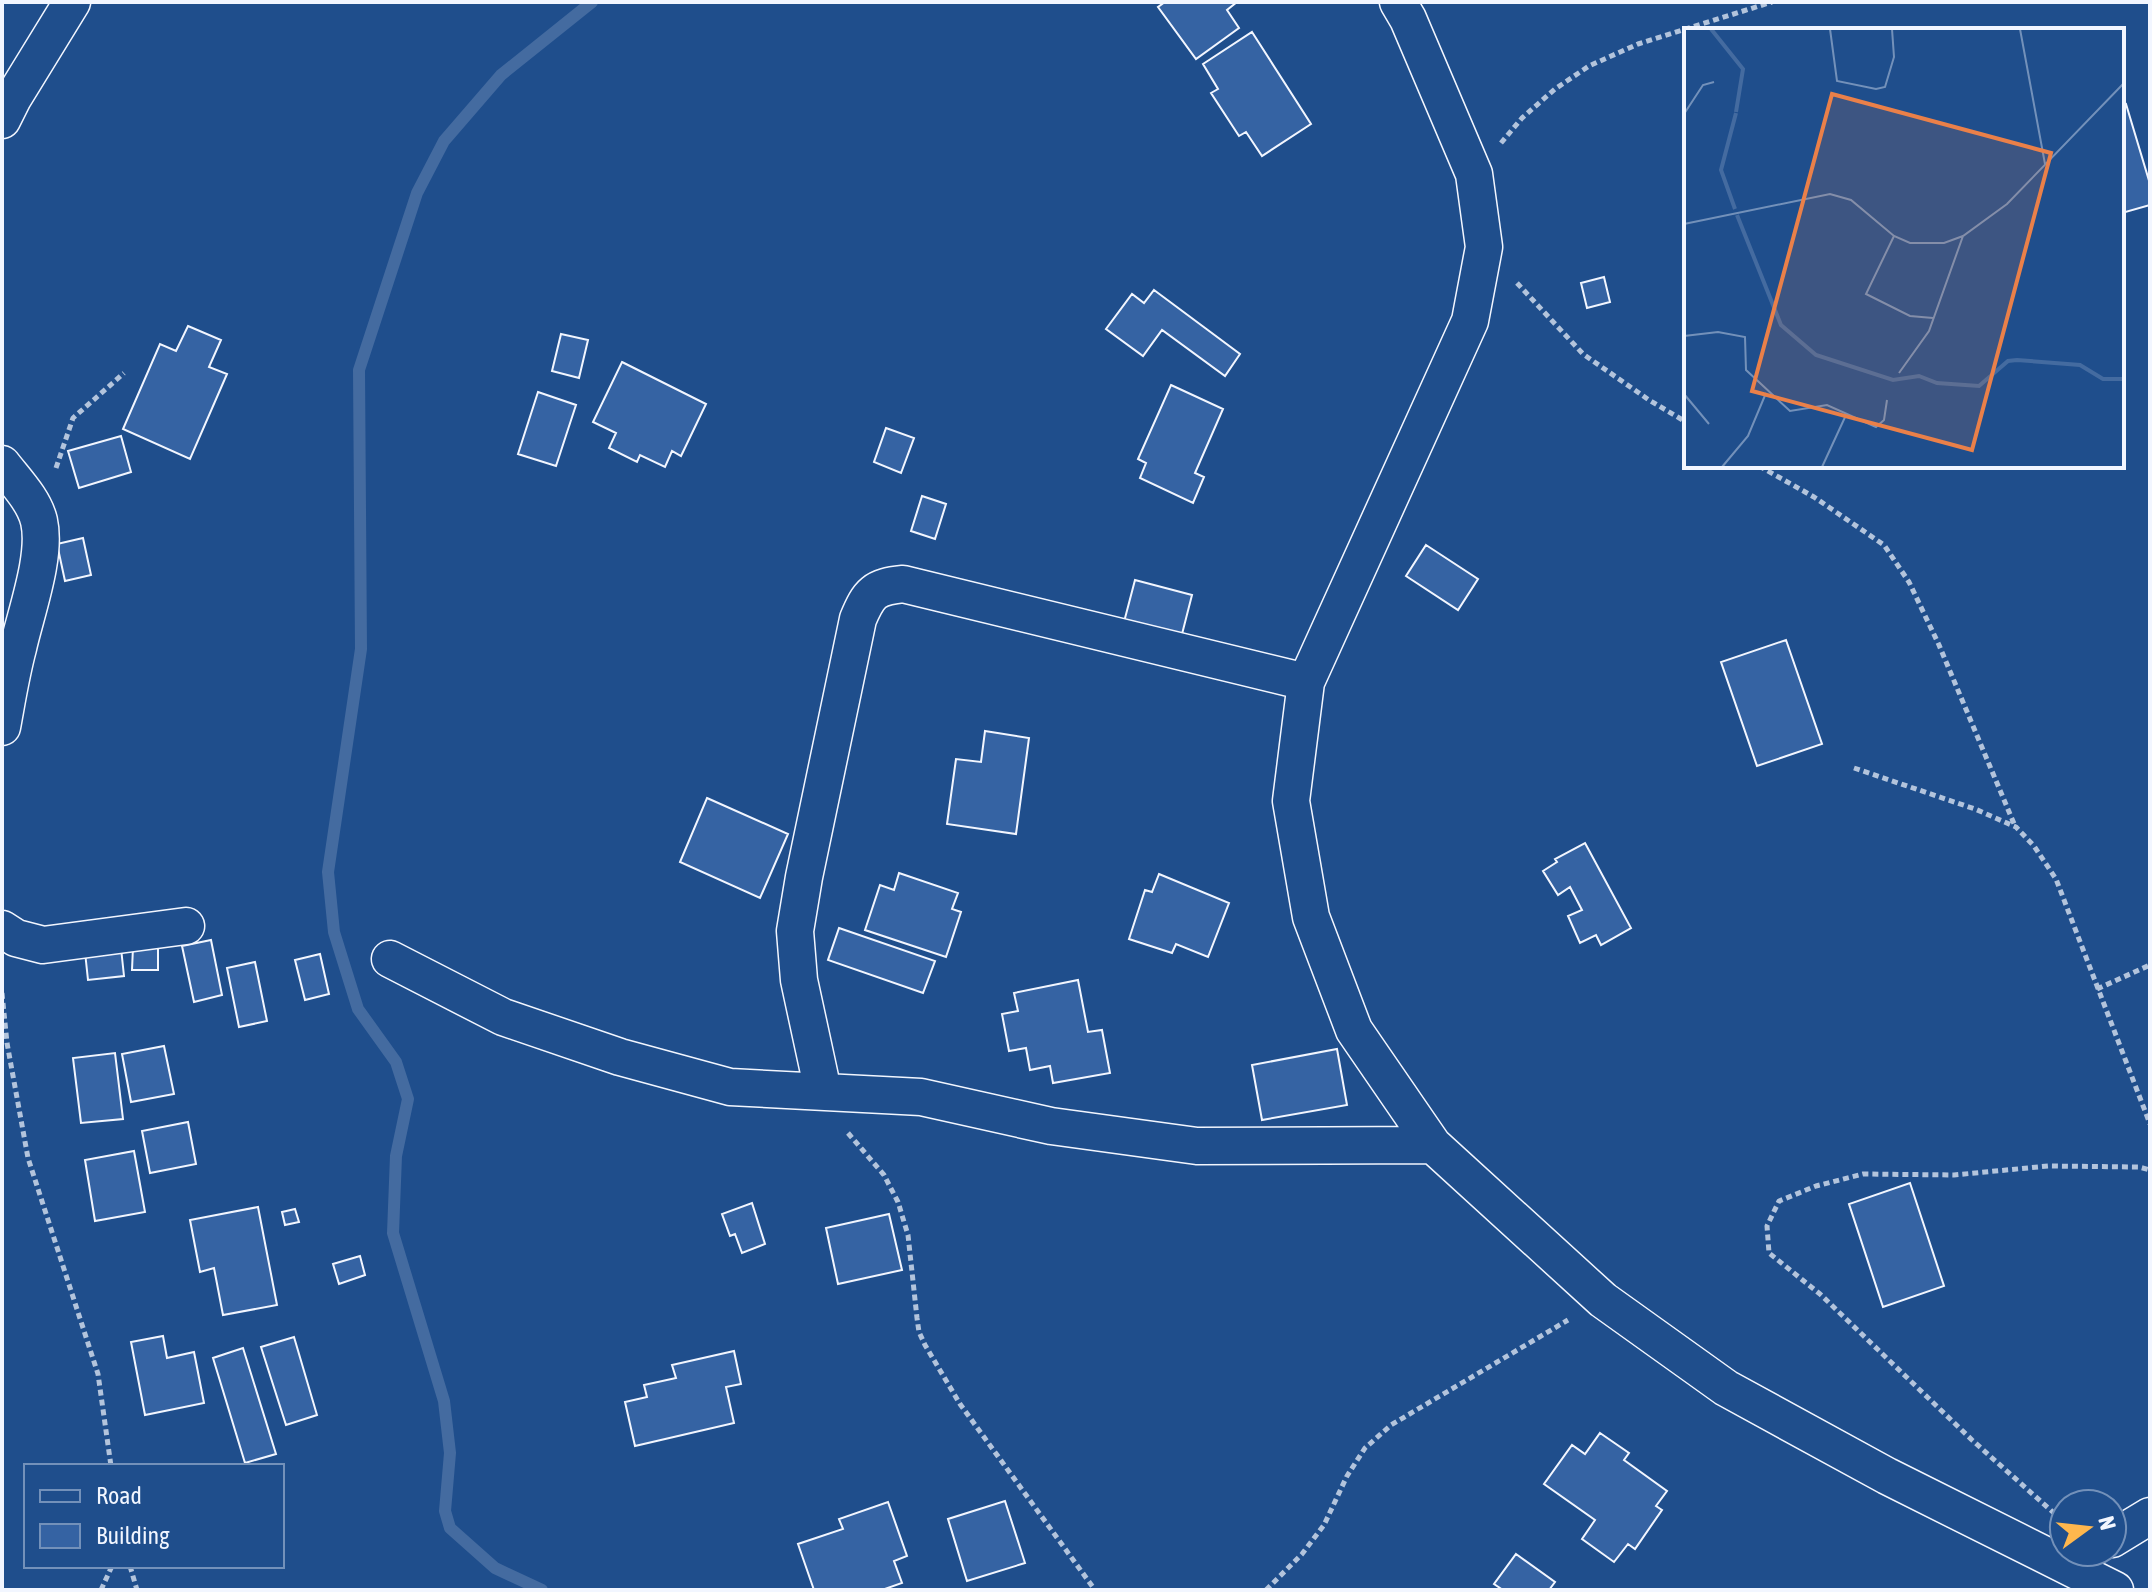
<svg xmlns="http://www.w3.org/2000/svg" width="2152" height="1592" font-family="'Asap Condensed',sans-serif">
	<rect width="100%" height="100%" fill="#1f4e8c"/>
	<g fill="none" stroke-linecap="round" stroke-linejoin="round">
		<path stroke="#446ba0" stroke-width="12" d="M542,1590L495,1568L450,1528L445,1511L450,1453L444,1401L393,1233L396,1156L408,1099L396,1062L358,1009L334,932L328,872L361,649L359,370L417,193L444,141L501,75L592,2"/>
	</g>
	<path fill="#3563a3" stroke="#f2f6ff" stroke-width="2" d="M1165,2H1237L1227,10L1239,28L1196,59L1158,7Z
		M1252,32L1311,124L1262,156L1246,132L1239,136L1211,93L1218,89L1203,64Z
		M2126,104L2150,184V205L2122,213V105Z
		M1604,277L1610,302L1587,308L1581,283Z
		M1154,290L1240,354L1225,376L1162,330L1143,356L1106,329L1132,294L1144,303Z
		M188,326L221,340L209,367L227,374L190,459L123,429L160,344L176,351Z
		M561,334L588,340L579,378L552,371Z
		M622,362L706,404L681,456L672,451L665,467L640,455L637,462L609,448L616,433L593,422Z
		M1171,385L1223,409L1195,473L1204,477L1193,503L1140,478L1146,463L1138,459Z
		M538,392L576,405L556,466L518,454Z
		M886,428L914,438L901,473L874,462Z
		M121,436L131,472L79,488L68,451Z
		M922,496L946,504L935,539L911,531Z
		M83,538L91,575L65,581L57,544Z
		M1426,545L1478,579L1458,610L1406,576Z
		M1135,580L1192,595L1181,638L1124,622Z
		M1786,640L1822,744L1757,766L1721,662Z
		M985,731L1029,738L1016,834L947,824L956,759L981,762Z
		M707,798L788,834L760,898L680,862Z
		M1585,843L1631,928L1601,945L1596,935L1580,943L1568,916L1582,910L1570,887L1558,895L1543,871L1557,862L1555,859Z
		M899,873L958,893L952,909L961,912L946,957L865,930L880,885L894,890Z
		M1159,874L1229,903L1208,957L1176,944L1172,953L1129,939L1145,890L1152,892Z
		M839,928L935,961L923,993L828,960Z
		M211,940L222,995L194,1002L182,946Z
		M133,947H158V970H132Z
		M121,948L124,976L88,980L85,952Z
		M320,954L329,994L305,1000L295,960Z
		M255,962L267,1021L239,1027L227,968Z
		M1078,980L1088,1032L1102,1030L1110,1073L1053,1083L1050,1066L1030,1070L1026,1048L1009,1051L1002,1014L1018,1011L1014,993Z
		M164,1046L174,1094L131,1102L122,1054Z
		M1337,1049L1347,1105L1262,1120L1252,1065Z
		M115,1053L123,1119L81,1123L73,1058Z
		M188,1122L196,1164L150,1173L142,1131Z
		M134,1151L145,1212L95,1221L85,1160Z
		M1910,1183L1944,1286L1883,1307L1849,1204Z
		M752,1203L765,1244L742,1253L735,1234L730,1236L722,1214Z
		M258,1207L277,1305L223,1315L214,1268L200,1272L190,1220Z
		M295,1209L299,1222L285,1225L282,1212Z
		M889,1214L902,1270L838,1284L826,1228Z
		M360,1256L365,1275L339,1284L333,1264Z
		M163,1336L167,1358L194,1352L204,1403L145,1415L131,1342Z
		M294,1337L317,1415L286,1425L261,1347Z
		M243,1348L276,1454L245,1463L213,1358Z
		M734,1351L741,1384L726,1387L734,1423L635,1446L625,1402L647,1397L644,1385L676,1378L672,1365Z
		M1600,1433L1629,1453L1624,1460L1667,1491L1656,1506L1662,1510L1635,1549L1628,1544L1614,1562L1582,1539L1595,1520L1544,1484L1572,1445L1585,1454Z
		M1005,1501L1025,1563L967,1581L948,1519Z
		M888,1502L907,1556L894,1561L902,1583L882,1590H814L798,1544L843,1529L839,1519Z
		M1516,1554L1555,1582L1549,1590H1503L1494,1584Z"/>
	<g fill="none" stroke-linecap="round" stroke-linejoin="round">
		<defs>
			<path id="street" d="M1398,2L1408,19L1474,174L1484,247L1470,321L1306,682L1291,801L1311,917L1354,1030L1433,1145L1603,1300L1726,1388L1887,1476L2115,1590
				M2,120L13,98L72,2
				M2,464C15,481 34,500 39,521C47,556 26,612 18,648C11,674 7,700 2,727
				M2,929L16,938L43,945L186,926
				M390,959L503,1017L620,1057L730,1087L921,1097L1051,1126L1197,1146L1433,1145
				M823,1091L799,980L795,931L804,877L858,619C869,593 874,587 903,584L1306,682
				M2112,1539L2150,1516"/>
		</defs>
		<use href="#street" stroke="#f2f6ff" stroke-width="39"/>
		<path stroke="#b3c4dc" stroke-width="5" stroke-dasharray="6 4" stroke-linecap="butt" d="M1501,143L1522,118L1555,89L1589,66L1638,44L1772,2
			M1517,283L1583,354L1649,400L1686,422
			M1759,466L1814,497L1884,545L1909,582L1939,645L2015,826
			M56,468L73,418L124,373
			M1854,768L1975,809L2016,827L2034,846L2056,879L2150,1124
			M2097,989L2150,965
			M2,993L7,1043L28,1158L98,1374L111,1466
			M848,1133L884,1175L898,1202L908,1235L917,1318L919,1332L925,1345L960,1404L1095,1590
			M2055,1514L1972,1440L1820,1294L1769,1253L1767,1226L1779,1201L1816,1186L1863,1174L1954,1175L2048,1166L2139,1167L2150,1170
			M130,1566L137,1590
			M101,1590L112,1566
			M1266,1590L1302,1554L1324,1525L1347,1476L1365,1448L1391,1425L1568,1320"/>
		<use href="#street" stroke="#1f4e8c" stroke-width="36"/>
	</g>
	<g transform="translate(1684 28)">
		<rect width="440" height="440" fill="#1f4e8c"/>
		<path fill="none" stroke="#446ba0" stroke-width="4" d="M27,1L59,41L52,84M51,181L37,142L52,85M53,187L97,297L132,327L209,352L235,348L253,355L295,358L324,333L333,332L396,337L419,351H440"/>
		<path fill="none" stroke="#7391ba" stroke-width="2" d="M146,1L153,53L192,61L201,59L210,29L208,1M336,1L361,136M0,86L19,57L30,54M0,196L146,166L167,172L210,208L226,215H260L279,208L323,176L440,55M210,208L182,266L226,288L249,290M0,308L34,304L61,309L62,342L106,383L143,377L192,399L200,392L203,372M215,345L245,303L279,208M0,366L25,396M38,439L64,408L82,365M138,439L162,387"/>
		<path fill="#ea8049" fill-opacity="0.15" stroke="#ea8049" stroke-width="4" d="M148,66L367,125L288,422L68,363Z"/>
		<rect width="440" height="440" fill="none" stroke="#f2f6ff" stroke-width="4"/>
	</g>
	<rect width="2152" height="1592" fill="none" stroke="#f2f6ff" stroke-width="8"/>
	<rect x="24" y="1464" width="260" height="104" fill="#1f4e8c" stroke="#7391ba" stroke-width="2"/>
	<rect x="40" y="1490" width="40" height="12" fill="#1f4e8c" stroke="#7391ba" stroke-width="2"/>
	<text x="96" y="1504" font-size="24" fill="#f2f6ff">Road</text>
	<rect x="40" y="1524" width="40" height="24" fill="#3563a3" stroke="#7391ba" stroke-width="2"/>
	<text x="96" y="1544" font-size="24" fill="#f2f6ff">Building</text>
	<g transform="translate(2088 1528) rotate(75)"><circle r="38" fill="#1f4e8c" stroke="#7391ba" stroke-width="2"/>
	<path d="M0-6L14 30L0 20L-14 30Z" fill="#ffb74d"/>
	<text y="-12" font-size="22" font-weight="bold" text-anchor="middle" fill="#f2f6ff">N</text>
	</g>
</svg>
